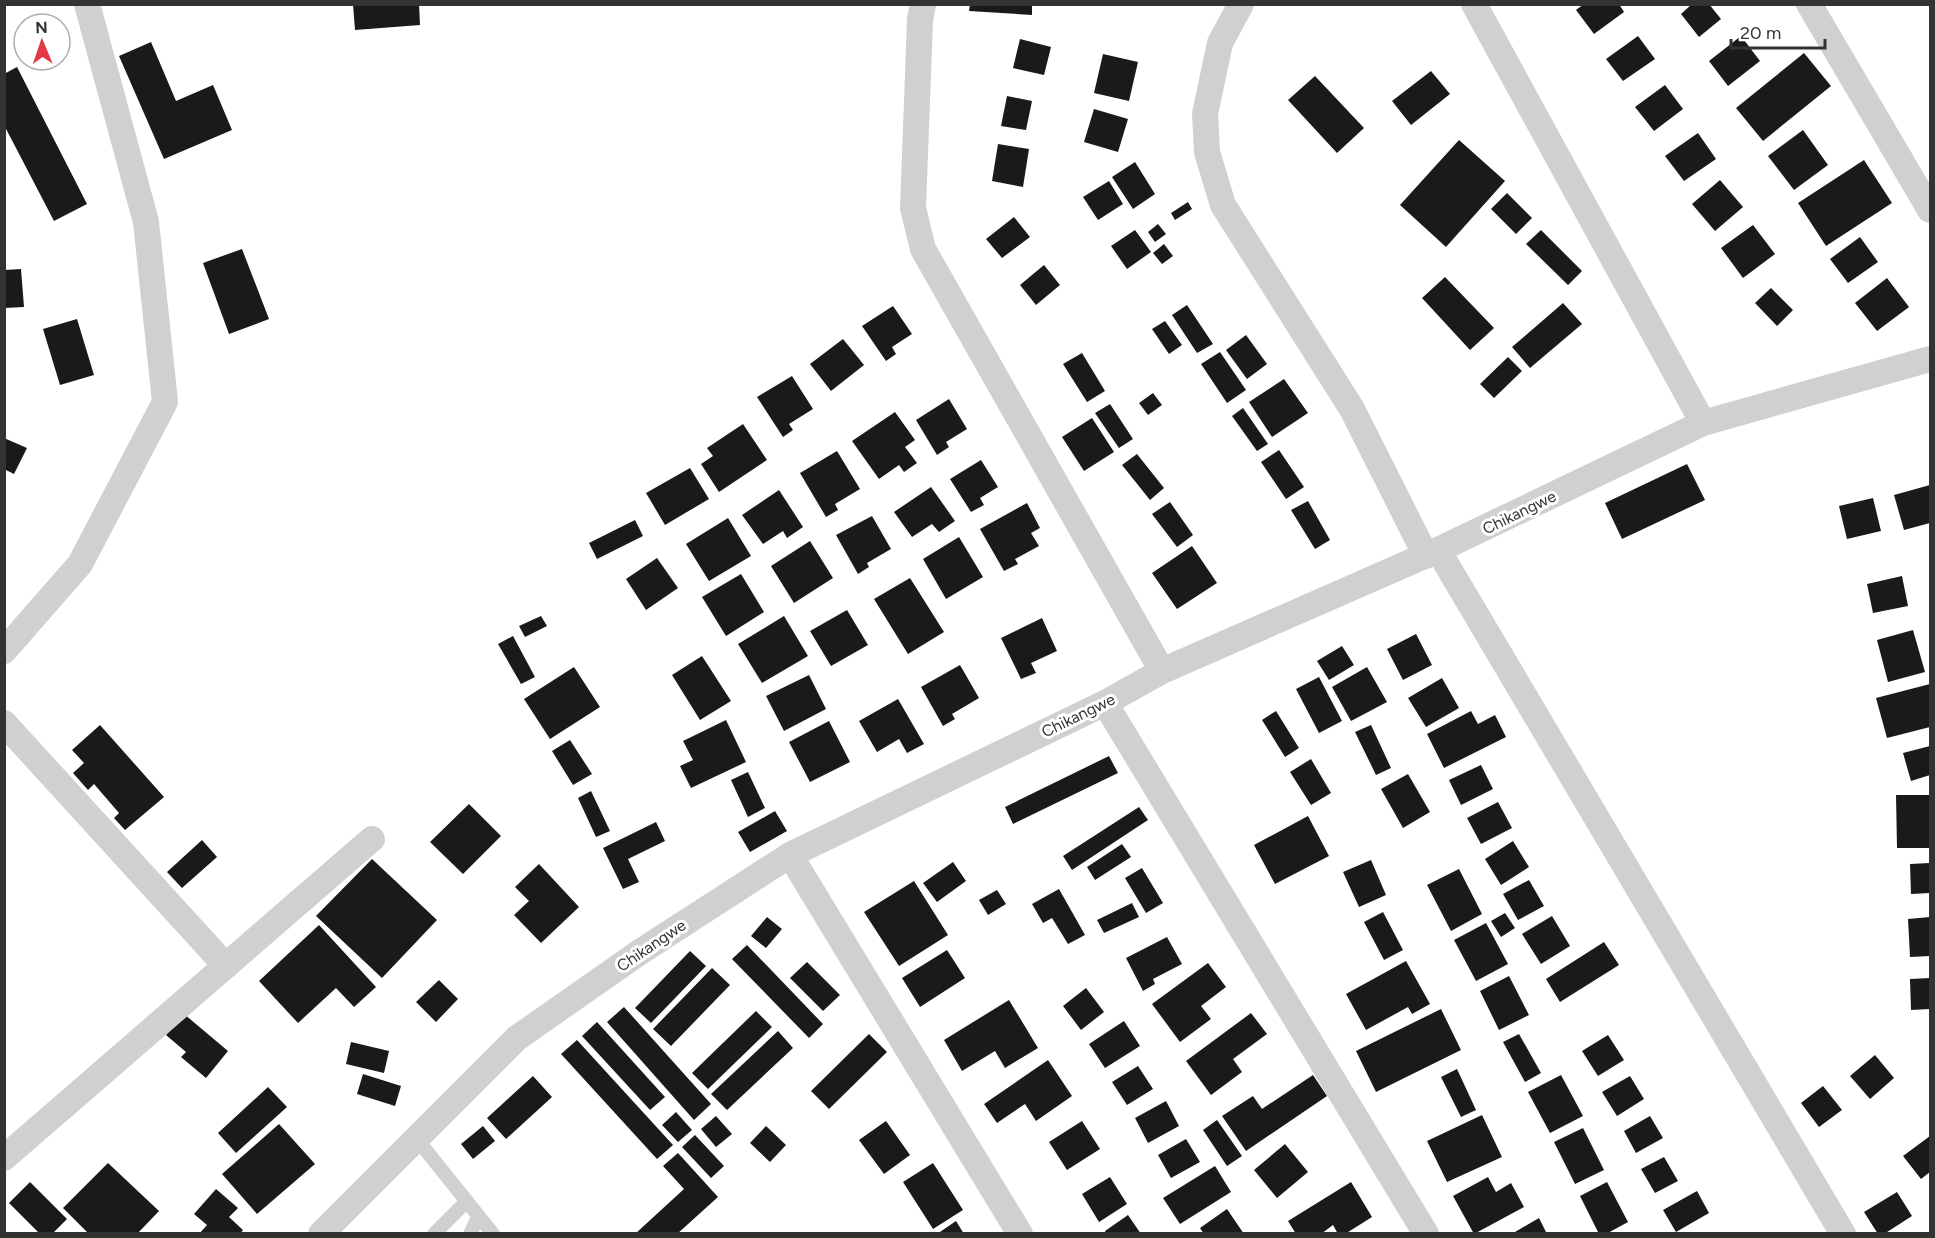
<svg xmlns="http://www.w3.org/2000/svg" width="1935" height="1238" font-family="Figtree,sans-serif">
	<rect width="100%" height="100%" fill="#fff"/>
	<path fill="#1a1a1a" d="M353,4H419L420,25L355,30Z
		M970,4H1032V15L969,11Z
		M1584,4H1619L1624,12L1594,34L1576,10Z
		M1692,4H1709L1721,19L1699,37L1681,14Z
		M1638,36L1655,59L1623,81L1606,59Z
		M1741,36L1760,61L1728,86L1709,61Z
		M1020,39L1051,47L1044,75L1013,68Z
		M151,42L176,101L213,85L232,130L164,159L119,56Z
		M1804,53L1831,86L1763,141L1736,108Z
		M1103,54L1138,62L1129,101L1094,93Z
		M17,67L87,204L54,221L4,125V74Z
		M1431,71L1450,94L1411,125L1392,101Z
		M1315,76L1364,128L1337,153L1288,100Z
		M1665,85L1683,109L1654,131L1635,107Z
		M1007,96L1032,101L1026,130L1001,126Z
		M1094,109L1128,119L1118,152L1084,142Z
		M1803,130L1828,165L1794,190L1768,156Z
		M1698,133L1716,159L1684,181L1665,156Z
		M1459,140L1505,181L1446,247L1400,205Z
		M998,144L1029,149L1023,187L992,181Z
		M1864,160L1892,203L1826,246L1798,203Z
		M1135,162L1155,194L1133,209L1112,177Z
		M1720,180L1743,207L1715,231L1692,204Z
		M1109,181L1123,204L1098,220L1083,197Z
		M1507,193L1532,218L1516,234L1491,209Z
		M1188,202L1192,209L1175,220L1171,213Z
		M1014,217L1030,237L1002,258L986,239Z
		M1158,224L1166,234L1155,242L1148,232Z
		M1753,225L1775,254L1743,278L1721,248Z
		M1135,230L1151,252L1127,269L1111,246Z
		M1541,230L1582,271L1568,285L1526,244Z
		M1860,237L1878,262L1848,283L1830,259Z
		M1164,244L1173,256L1162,264L1153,253Z
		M242,249L269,319L229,334L203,263Z
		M1044,265L1060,285L1036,305L1020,285Z
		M21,269L24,307L4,308V270Z
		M1445,277L1494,328L1470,350L1422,298Z
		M1887,278L1909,307L1877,331L1855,303Z
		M1771,288L1793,310L1777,326L1755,303Z
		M1563,303L1582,324L1530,368L1512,347Z
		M1187,305L1213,344L1197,353L1172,315Z
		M893,306L912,334L892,347L896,354L886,361L862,326Z
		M77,319L94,375L60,385L43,329Z
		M1165,321L1182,345L1169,354L1152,329Z
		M1246,335L1267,364L1247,379L1226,350Z
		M843,339L864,365L831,391L810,364Z
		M1220,352L1246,390L1227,403L1201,364Z
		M1082,353L1105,391L1087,402L1063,364Z
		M1508,357L1522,371L1494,398L1480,384Z
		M792,376L813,409L789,424L793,430L783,437L757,397Z
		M1284,379L1308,413L1272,437L1249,402Z
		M1153,393L1162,405L1148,415L1139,403Z
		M949,399L967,429L946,442L949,447L937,455L916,420Z
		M1110,404L1133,439L1119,448L1095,413Z
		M1243,408L1268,444L1257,451L1232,416Z
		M895,412L915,440L905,447L917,463L904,472L899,465L879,479L852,441Z
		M1092,418L1114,452L1084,471L1062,437Z
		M743,424L767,460L719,492L701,464L713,456L707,448Z
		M4,438L27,448L14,474L4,469Z
		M1279,450L1304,487L1286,499L1261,462Z
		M837,451L860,489L835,504L838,510L826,517L800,473Z
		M1137,454L1164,488L1150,500L1122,465Z
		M981,460L998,487L980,498L984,505L971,512L950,479Z
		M1687,464L1705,500L1622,539L1605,503Z
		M690,468L709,499L665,525L646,493Z
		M1930,485V523L1904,530L1894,495Z
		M931,487L955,521L939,532L932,524L912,537L894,512Z
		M779,490L803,527L787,538L783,531L763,544L742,515Z
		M1873,498L1881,531L1847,539L1839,506Z
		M1308,501L1330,540L1315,549L1291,510Z
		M1170,502L1193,535L1177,547L1152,514Z
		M1027,503L1040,528L1031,533L1039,546L1015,559L1018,564L1004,571L980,529Z
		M872,516L891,549L867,563L869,567L858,574L836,535Z
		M728,518L751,556L709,581L686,544Z
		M635,520L643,536L597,559L589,543Z
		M959,537L983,577L946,599L923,559Z
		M810,541L833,578L794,603L771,566Z
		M1192,546L1217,583L1177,609L1152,573Z
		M657,558L678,588L646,610L626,579Z
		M741,574L764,612L726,636L702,597Z
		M1902,576L1908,606L1873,613L1867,584Z
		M910,578L944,632L908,654L874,599Z
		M847,610L868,645L831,666L810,631Z
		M541,616L547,626L525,637L519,626Z
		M784,616L808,656L762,683L738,644Z
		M1042,618L1057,651L1031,663L1036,673L1021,679L1001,638Z
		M1913,630L1925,672L1888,682L1877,640Z
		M1416,634L1432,665L1403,680L1387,649Z
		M513,636L535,677L521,684L498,644Z
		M1342,646L1354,665L1329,680L1317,661Z
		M702,656L731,701L700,720L672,675Z
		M960,665L979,698L952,714L955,719L943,726L921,687Z
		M574,667L600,707L550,739L524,699Z
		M1367,667L1387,702L1351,721L1332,687Z
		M809,675L826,709L784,731L766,696Z
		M1319,677L1342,721L1319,733L1296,689Z
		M1442,678L1459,708L1426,727L1408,698Z
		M1930,684V727L1887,738L1876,698Z
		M898,699L924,744L907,753L899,739L877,752L859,721Z
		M1276,711L1299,748L1285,757L1262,720Z
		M1471,711L1478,724L1495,715L1506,737L1444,768L1427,734Z
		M726,720L746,762L691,788L680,766L693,760L683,741Z
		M829,721L850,762L810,782L789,742Z
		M100,725L164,797L125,830L114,818L119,813L94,784L88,790L73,773L84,763L72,750Z
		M1371,725L1391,768L1376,775L1355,732Z
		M570,740L592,774L573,785L552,751Z
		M1930,746V775L1911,781L1903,753Z
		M1109,756L1118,773L1013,824L1005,807Z
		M1311,759L1331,793L1311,805L1290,772Z
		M1481,765L1493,789L1461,805L1449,780Z
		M748,772L765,808L748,817L731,780Z
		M1408,774L1430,812L1403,828L1381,789Z
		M591,791L610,831L596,837L578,798Z
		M1896,795H1930V848H1897Z
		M1498,802L1512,828L1481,844L1467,818Z
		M469,804L501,836L463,874L430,842Z
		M1139,807L1148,820L1072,870L1063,856Z
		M775,811L787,831L750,852L738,832Z
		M1308,816L1329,856L1275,884L1254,845Z
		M656,822L665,841L628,859L639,882L623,889L603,848Z
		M202,840L217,857L182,888L167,872Z
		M1513,841L1529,867L1501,885L1485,859Z
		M1122,844L1131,857L1095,880L1087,867Z
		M372,859L437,920L382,978L316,916Z
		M1371,860L1386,895L1359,907L1343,872Z
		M953,862L966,881L937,902L923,883Z
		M1930,863V893L1911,894L1910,864Z
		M539,864L579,907L541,943L514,915L529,901L515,887Z
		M1142,868L1163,903L1146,913L1125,878Z
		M1459,869L1482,914L1451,931L1427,885Z
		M1529,880L1544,906L1518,920L1503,894Z
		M914,881L948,935L899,966L864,912Z
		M1059,889L1085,935L1068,944L1052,918L1043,923L1032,904Z
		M997,890L1006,904L988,915L979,900Z
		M1132,903L1139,917L1104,933L1097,920Z
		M1383,912L1403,950L1384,960L1364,922Z
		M1505,913L1515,928L1501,937L1491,921Z
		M1552,916L1570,946L1541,964L1522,934Z
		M767,917L782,929L766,948L751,936Z
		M1930,917V956L1910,957L1908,919Z
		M1486,923L1508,964L1476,981L1454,940Z
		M319,925L376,987L354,1007L336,988L298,1023L259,981Z
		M1167,937L1182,964L1153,979L1155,984L1143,991L1126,958Z
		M1604,942L1619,965L1560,1002L1546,979Z
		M747,945L823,1024L809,1038L732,959Z
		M947,950L965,978L920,1007L902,978Z
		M690,951L706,966L651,1023L635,1008Z
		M1406,961L1430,1004L1412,1014L1408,1007L1366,1030L1346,994Z
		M807,962L840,995L823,1011L790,978Z
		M1208,963L1226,987L1201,1006L1211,1019L1180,1042L1152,1004Z
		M712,968L730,985L671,1046L653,1029Z
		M1509,976L1529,1015L1499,1030L1480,991Z
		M1930,978V1009L1911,1010L1910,979Z
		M439,980L458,999L436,1022L416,1002Z
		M1086,988L1104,1012L1081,1030L1063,1006Z
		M1009,1000L1038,1048L1005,1068L995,1051L962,1071L944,1040Z
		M624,1007L711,1104L694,1120L607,1022Z
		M1441,1009L1461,1050L1376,1092L1356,1051Z
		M756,1011L772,1027L708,1089L692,1073Z
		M1251,1013L1267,1034L1233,1059L1242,1072L1211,1095L1186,1061Z
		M184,1014L228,1051L206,1078L181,1057L186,1052L166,1035Z
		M1124,1021L1140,1046L1105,1068L1089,1044Z
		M597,1022L665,1097L650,1110L582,1036Z
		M778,1031L793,1048L727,1110L711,1094Z
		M869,1034L887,1052L829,1109L811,1091Z
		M1519,1034L1541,1073L1525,1082L1503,1042Z
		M1608,1035L1624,1060L1598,1076L1582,1051Z
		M577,1040L673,1145L657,1159L561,1054Z
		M351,1042L389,1051L384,1073L346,1064Z
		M1875,1055L1894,1078L1870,1099L1850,1076Z
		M1048,1060L1072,1096L1036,1121L1025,1104L997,1123L984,1104Z
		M1138,1066L1153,1089L1127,1105L1112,1082Z
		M1457,1069L1476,1110L1461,1117L1441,1077Z
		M363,1074L401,1086L395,1106L357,1094Z
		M1313,1075L1327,1096L1246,1151L1222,1116L1253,1096L1262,1109Z
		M1561,1075L1583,1116L1550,1133L1528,1092Z
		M533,1076L552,1097L506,1139L487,1118Z
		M1630,1076L1644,1099L1617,1116L1602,1092Z
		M1823,1086L1842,1110L1819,1127L1801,1103Z
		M268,1087L287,1107L236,1153L218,1133Z
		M1166,1101L1179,1126L1148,1143L1135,1118Z
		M676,1112L692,1130L678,1142L662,1125Z
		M1482,1115L1502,1157L1447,1182L1427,1141Z
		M716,1116L732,1134L716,1147L701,1129Z
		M1650,1116L1663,1138L1636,1153L1624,1131Z
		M1217,1120L1242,1156L1227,1166L1203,1130Z
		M886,1121L910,1155L884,1174L859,1140Z
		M1082,1121L1100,1149L1067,1170L1049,1142Z
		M279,1124L315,1164L257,1214L222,1174Z
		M483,1126L495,1141L473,1159L461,1144Z
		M766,1126L786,1145L770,1162L750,1143Z
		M1583,1128L1604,1170L1575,1184L1554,1142Z
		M695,1135L724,1166L711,1178L682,1147Z
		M1930,1136V1172L1921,1179L1903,1156Z
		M1186,1139L1200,1162L1171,1178L1158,1155Z
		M1285,1144L1308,1172L1277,1198L1254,1170Z
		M678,1153L718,1197L677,1234H635L684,1189L663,1166Z
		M1664,1157L1678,1181L1655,1193L1641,1169Z
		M108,1163L159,1211L137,1234H89L63,1208Z
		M933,1163L963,1210L933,1229L903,1182Z
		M1215,1166L1231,1192L1180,1224L1163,1198Z
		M1110,1177L1127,1204L1099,1222L1082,1194Z
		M1488,1177L1496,1192L1511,1183L1524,1207L1474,1234L1453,1196Z
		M30,1182L67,1219L52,1234H40L9,1203Z
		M1351,1182L1372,1217L1345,1234H1338L1333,1225L1321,1234H1296L1288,1221Z
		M1607,1182L1628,1222L1606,1234H1599L1580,1196Z
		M216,1189L238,1208L229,1217L243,1230L240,1234H199L207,1225L194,1214Z
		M1697,1191L1709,1213L1676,1232L1663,1210Z
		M1897,1192L1912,1216L1884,1234H1878L1864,1212Z
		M1227,1209L1244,1234H1204L1200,1228Z
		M1128,1215L1141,1234H1106L1105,1231Z
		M1539,1218L1547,1234H1516L1515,1232Z
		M956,1221L964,1234H937Z"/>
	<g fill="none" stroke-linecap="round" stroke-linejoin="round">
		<path stroke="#d0d0d0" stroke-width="14" d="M416,1138L493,1234
			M434,1234L467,1201
			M470,1234L478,1217"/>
		<path stroke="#d0d0d0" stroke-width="26" d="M923,4L920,20L913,208L923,249L1162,671
			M1241,4L1220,43L1205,114L1207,152L1223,205L1352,409L1426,556
			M1474,4L1703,423
			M1809,4L1930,210
			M1438,550L1843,1234
			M4,651L80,564L165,402L146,222L87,4
			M1105,703L1426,1234
			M4,723L226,966
			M790,855L1020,1234
			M4,1158L372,839
			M321,1234L517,1038L640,952L790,855L1105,703L1162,671L1438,550L1703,423L1930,359"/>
	</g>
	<g text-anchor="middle" stroke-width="6" stroke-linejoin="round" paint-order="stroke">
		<g font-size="16" fill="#333" stroke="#fff">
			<text transform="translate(1519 512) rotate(-26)" y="6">Chikangwe</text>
			<text transform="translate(1078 715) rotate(-26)" y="6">Chikangwe</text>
			<text transform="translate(651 945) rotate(-34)" y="6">Chikangwe</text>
		</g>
	</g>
	<rect width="1935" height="1238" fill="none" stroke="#333333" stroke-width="12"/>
	<g transform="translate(42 42) rotate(358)"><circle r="28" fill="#ffffff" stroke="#adadad" stroke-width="1.5"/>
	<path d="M0-4.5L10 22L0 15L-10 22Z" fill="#e63946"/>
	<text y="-9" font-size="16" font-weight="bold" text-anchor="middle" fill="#333333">N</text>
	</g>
	<path d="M1731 39v9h94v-9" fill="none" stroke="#333333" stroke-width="3"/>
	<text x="1740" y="39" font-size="18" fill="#333333" stroke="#ffffff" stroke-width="4.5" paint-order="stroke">20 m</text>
</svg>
